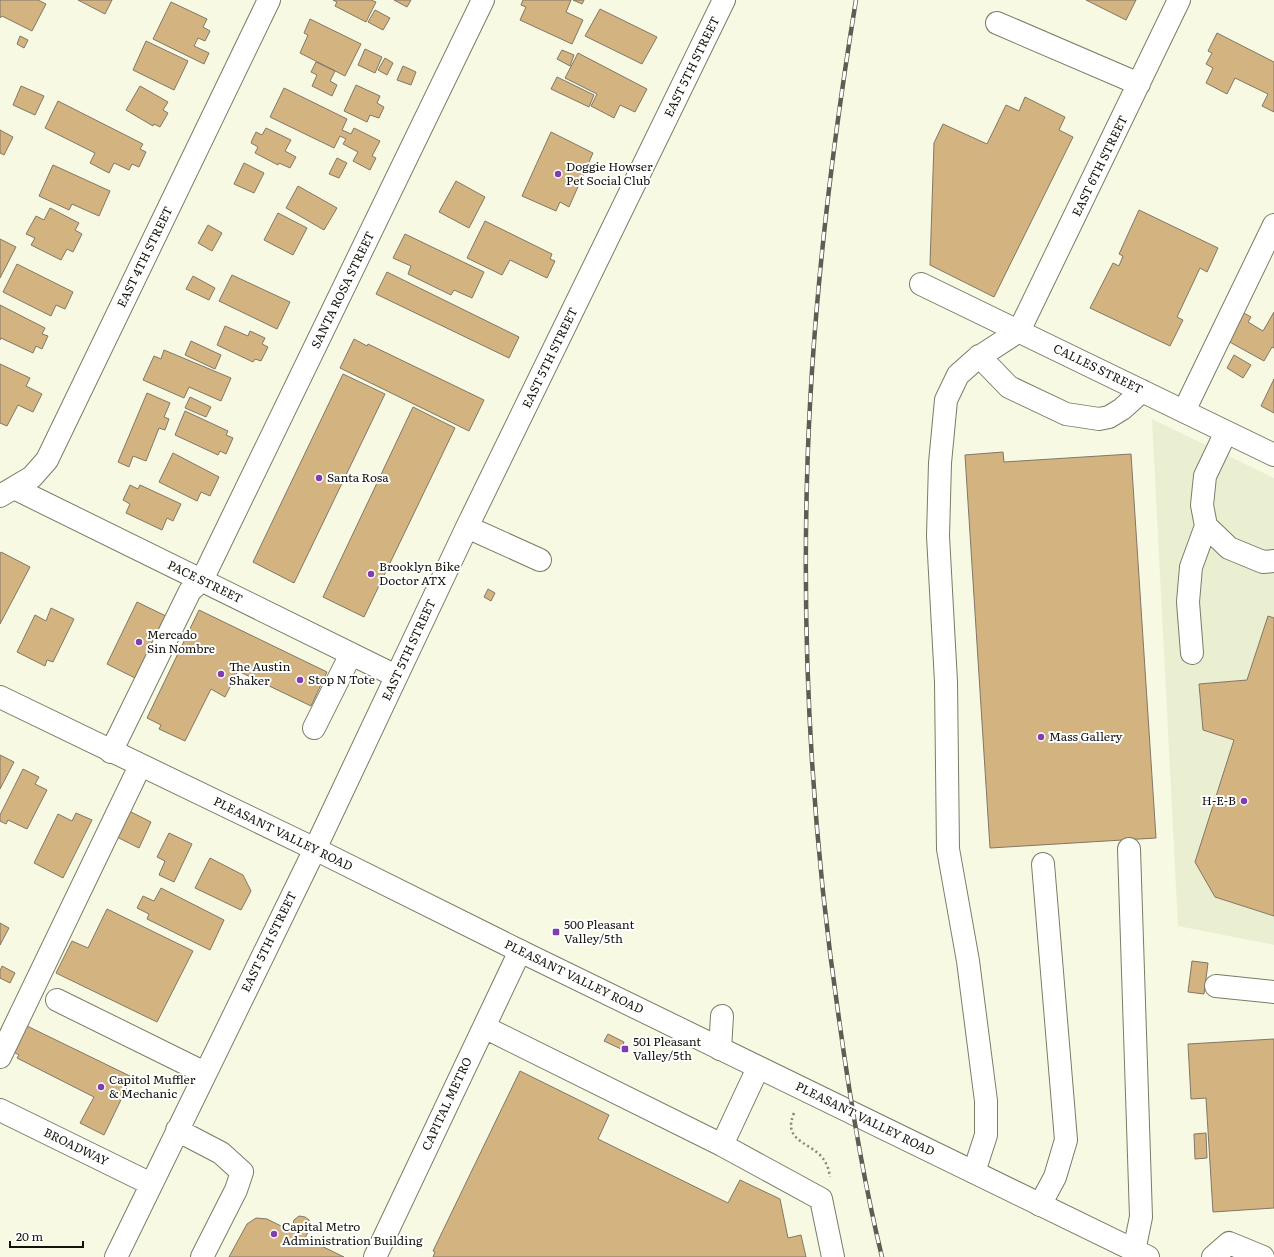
<svg xmlns="http://www.w3.org/2000/svg" width="1274" height="1257" font-family="Literata,serif">
	<rect width="100%" height="100%" fill="#f7f9e3"/>
	<path fill="#ebefd1" d="M1152,419L1274,478V945L1178,926Z"/>
	<path fill="#d3b380" stroke="#827766" d="M0,0H38L46,4L32,31L2,16L0,18Z
		M78,0H112L105,14Z
		M333,0H371L376,2L366,22L335,6L337,2Z
		M394,0H411L407,7Z
		M523,0H571L566,12L583,20L572,44L520,20L526,7L521,5Z
		M573,0H584L582,4Z
		M1086,0H1136L1126,20Z
		M171,2L207,19L203,27L210,31L205,41L198,38L194,46L209,53L204,64L153,39Z
		M600,9L657,37L642,64L585,36Z
		M375,10L390,18L383,30L368,22Z
		M310,19L361,44L345,76L300,53L308,35L304,33Z
		M1217,33L1274,62V112L1262,106L1268,94L1235,78L1227,94L1206,83L1213,68L1206,64L1212,53L1208,51Z
		M20,36L28,40L24,48L17,44Z
		M146,41L188,61L174,90L133,70Z
		M365,49L382,57L375,73L358,65Z
		M562,50L574,55L570,66L557,59Z
		M578,53L647,89L635,112L620,105L614,118L591,106L597,94L565,78Z
		M385,58L393,63L387,75L378,70Z
		M316,62L335,71L330,81L337,85L332,96L312,86L317,75L311,72Z
		M403,66L416,72L411,85L397,80Z
		M557,77L594,95L589,107L551,89Z
		M356,85L380,96L377,103L384,107L379,118L370,115L367,122L344,111Z
		M21,86L44,96L35,115L13,105Z
		M140,86L168,102L163,110L168,113L160,127L154,124L153,126L126,110Z
		M284,88L347,119L342,130L351,134L354,128L380,141L372,156L376,158L370,170L353,161L358,152L343,144L346,139L340,136L334,148L270,117Z
		M1025,97L1065,117L1059,130L1073,137L994,297L930,265L934,143L943,124L987,144L1006,105L1019,111Z
		M58,101L143,144L140,149L146,152L139,167L132,164L129,170L114,163L109,173L90,163L95,153L45,128Z
		M266,128L291,140L285,151L296,157L290,168L279,163L278,165L255,153L258,147L251,143L253,138L256,132L262,135Z
		M0,130L13,137L4,155L0,153Z
		M551,132L593,153L569,207L560,202L556,211L522,196Z
		M337,158L347,163L339,178L329,174Z
		M244,163L264,173L254,193L234,184Z
		M53,165L110,191L99,216L72,204L69,210L39,196Z
		M456,181L485,197L469,228L439,212Z
		M298,186L337,208L324,230L286,208Z
		M50,208L79,223L75,230L82,234L73,252L67,249L61,260L31,245L35,238L26,234L36,216L44,220Z
		M1139,210L1218,248L1207,272L1200,268L1177,317L1183,320L1170,346L1090,308L1113,263L1119,266L1123,256L1119,254Z
		M278,213L307,228L293,255L264,240Z
		M485,221L552,254L550,259L555,261L547,278L510,260L502,275L467,258Z
		M208,225L222,233L212,251L198,243Z
		M405,234L484,272L472,298L454,290L451,295L408,274L411,266L393,258Z
		M0,239L16,247L0,278Z
		M17,264L73,292L65,309L56,305L51,316L3,292Z
		M387,272L519,337L509,358L376,294Z
		M232,275L290,302L277,329L219,301Z
		M193,276L215,288L209,300L186,289Z
		M0,305L45,328L42,334L48,336L42,349L36,346L33,353L1,338L0,340Z
		M1242,312L1251,317L1248,322L1263,331L1274,312V348L1272,347L1264,361L1226,340Z
		M225,326L248,336L250,331L265,338L262,344L268,347L261,361L255,359L253,362L217,345Z
		M354,339L367,346L368,344L484,400L469,431L340,368Z
		M191,341L221,355L215,369L185,355Z
		M164,350L231,378L221,401L189,387L184,398L143,380L154,356L161,359Z
		M1234,355L1251,365L1243,378L1227,368Z
		M0,364L30,378L26,386L42,394L33,412L18,405L7,426L0,423Z
		M343,374L385,394L294,583L253,562Z
		M1274,379V413L1261,406Z
		M147,393L170,403L164,417L169,419L165,430L159,428L146,461L133,456L129,467L118,462Z
		M190,397L211,407L206,417L185,408Z
		M413,407L455,428L364,617L323,597Z
		M185,411L228,431L226,435L233,438L226,454L220,451L218,455L175,435Z
		M1003,452L1004,462L1131,454L1156,838L990,848L965,455Z
		M173,453L219,477L210,496L201,492L197,501L159,482Z
		M130,485L138,489L140,485L181,504L173,521L167,518L162,530L126,513L130,504L123,500Z
		M1,552L30,567L0,624V554Z
		M488,589L495,593L491,601L484,597Z
		M137,602L170,618L139,680L107,664Z
		M51,608L74,619L53,662L47,660L45,666L17,652L35,615L46,621Z
		M199,610L327,672L311,706L238,671L225,697L211,689L185,741L159,729L161,725L147,718Z
		M1268,616L1274,618V916L1215,897L1195,862L1234,740L1203,730L1199,684L1247,680Z
		M0,755L14,762L0,789Z
		M23,769L39,777L35,784L47,790L27,829L8,820L6,824L0,821V815Z
		M127,810L151,822L139,848L115,836Z
		M76,813L92,820L63,878L34,863L58,814L72,821Z
		M169,833L192,844L174,882L159,875L165,861L157,857Z
		M210,858L243,875L251,891L241,910L195,888Z
		M161,888L224,920L210,950L147,919L149,914L137,908L143,896L154,901Z
		M107,909L193,951L157,1022L56,973L72,941L88,948Z
		M0,923L9,928L0,945Z
		M1192,961L1208,963L1204,994L1188,992Z
		M2,966L15,973L10,983L0,978V971Z
		M25,1025L132,1077L104,1135L80,1123L94,1097L17,1058L19,1055L12,1051Z
		M608,1034L624,1042L621,1049L604,1041Z
		M1274,1039V1208L1213,1212L1206,1098L1191,1099L1188,1044Z
		M520,1071L609,1115L598,1139L728,1203L740,1180L780,1199L788,1238L801,1235L806,1257H433L435,1252L433,1251Z
		M1206,1133L1207,1158L1195,1159L1194,1134Z
		M299,1216L305,1217L309,1220L311,1226L305,1238L344,1257H229L247,1224L256,1218L267,1219L291,1231L294,1220Z"/>
	<g fill="none" stroke-linecap="round" stroke-linejoin="round">
		<defs>
			<path id="minor" d="M997,23L1139,84
				M921,284L1274,455
				M979,356L1009,387L1066,414L1099,419L1109,417L1122,409L1142,391
				M1184,411L1274,225
				M1226,432L1205,476L1202,505L1206,526L1229,548L1263,562L1274,561
				M14,488L396,676
				M0,496L32,477L47,460L269,0
				M467,527L540,560
				M1192,653L1188,602L1191,567L1206,526
				M314,728L351,654
				M111,752L190,591L202,580L483,0
				M1129,849L1141,1217L1134,1251
				M1216,986L1274,992
				M57,1000L205,1073
				M484,1027L722,1145
				M720,1049L722,1016
				M0,1057L140,766
				M758,1068L722,1145L821,1199L833,1257
				M0,1110L151,1184
				M177,1130L221,1153L242,1172L236,1190L202,1257
				M974,1172L986,1135V1101L968,961L948,849L946,682L938,536L940,463L946,400L958,375L976,359L1019,331L1179,0
				M1040,1205L1055,1177L1066,1140L1043,864
				M116,1257L315,849L467,527L724,0
				M375,1257L520,951
				M1213,1257L1229,1243L1263,1257"/>
			<path id="major" d="M0,697L315,849L520,951L1148,1257"/>
		</defs>
		<use href="#minor" stroke="#7a7c68" stroke-width="24"/>
		<use href="#major" stroke="#7a7c68" stroke-width="24"/>
		<path stroke="#858677" stroke-width="2.5" stroke-dasharray="2 3" stroke-linecap="butt" d="M794,1113C783,1139 805,1141 820,1155C826,1161 829,1169 830,1177"/>
		<use href="#minor" stroke="#fff" stroke-width="22"/>
		<use href="#major" stroke="#fff" stroke-width="22"/>
		<defs>
			<path id="rail" d="M856,0C830,159 811,319 807,480C802,660 813,841 839,1019C850,1099 863,1179 882,1257"/>
		</defs>
		<use href="#rail" stroke="#5d5d51" stroke-width="4.5"/>
		<use href="#rail" stroke="#fff" stroke-width="3" stroke-dasharray="9" stroke-linecap="butt"/>
	</g>
	<g fill="#7f3db1" stroke="#fff" stroke-width="1.5">
		<circle cx="558" cy="174" r="4"/>
		<circle cx="319" cy="478" r="4"/>
		<circle cx="371" cy="574" r="4"/>
		<circle cx="139" cy="642" r="4"/>
		<circle cx="221" cy="674" r="4"/>
		<circle cx="300" cy="680" r="4"/>
		<circle cx="1041" cy="737" r="4"/>
		<circle cx="1244" cy="801" r="4"/>
		<rect x="552" y="928" width="8" height="8" rx="2"/>
		<rect x="621" y="1045" width="8" height="8" rx="2"/>
		<circle cx="101" cy="1087" r="4"/>
		<circle cx="274" cy="1234" r="4"/>
	</g>
	<g text-anchor="middle" stroke-width="4" stroke-linejoin="round" paint-order="stroke">
		<g font-size="12" fill="#13130c" stroke="#fff">
			<text transform="translate(692 67) rotate(-64)" y="4">EAST 5TH STREET</text>
			<text transform="translate(1100 166) rotate(-64)" y="4">EAST 6TH STREET</text>
			<text transform="translate(145 257) rotate(-64)" y="4">EAST 4TH STREET</text>
			<text transform="translate(343 290) rotate(-64)" y="4">SANTA ROSA STREET</text>
			<text transform="translate(550 358) rotate(-64)" y="4">EAST 5TH STREET</text>
			<text transform="translate(1098 369) rotate(26)" y="4">CALLES STREET</text>
			<text transform="translate(205 582) rotate(26)" y="4">PACE STREET</text>
			<text transform="translate(409 650) rotate(-65)" y="4">EAST 5TH STREET</text>
			<text transform="translate(283 834) rotate(26)" y="4">PLEASANT VALLEY ROAD</text>
			<text transform="translate(269 942) rotate(-64)" y="4">EAST 5TH STREET</text>
			<text transform="translate(574 977) rotate(26)" y="4">PLEASANT VALLEY ROAD</text>
			<text transform="translate(447 1104) rotate(-65)" y="4">CAPITAL METRO</text>
			<text transform="translate(865 1119) rotate(26)" y="4">PLEASANT VALLEY ROAD</text>
			<text transform="translate(76 1147) rotate(26)" y="4">BROADWAY</text>
		</g>
		<g font-size="12" fill="#13130c" stroke="#fff" text-anchor="start">
			<text x="566" y="171">Doggie Howser<tspan x="566" dy="14">Pet Social Club</tspan></text>
			<text x="327" y="482">Santa Rosa</text>
			<text x="379" y="571">Brooklyn Bike<tspan x="379" dy="14">Doctor ATX</tspan></text>
			<text x="147" y="639">Mercado<tspan x="147" dy="14">Sin Nombre</tspan></text>
			<text x="229" y="671">The Austin<tspan x="229" dy="14">Shaker</tspan></text>
			<text x="308" y="684">Stop N Tote</text>
			<text x="1049" y="741">Mass Gallery</text>
			<text x="1236" y="805" text-anchor="end">H-E-B</text>
			<text x="564" y="929">500 Pleasant<tspan x="564" dy="14">Valley/5th</tspan></text>
			<text x="633" y="1046">501 Pleasant<tspan x="633" dy="14">Valley/5th</tspan></text>
			<text x="109" y="1084">Capitol Muffler<tspan x="109" dy="14">&amp; Mechanic</tspan></text>
			<text x="282" y="1231">Capital Metro<tspan x="282" dy="14">Administration Building</tspan></text>
		</g>
	</g>
	<path d="M10 1241v6h73v-6" fill="none" stroke="#13130c" stroke-width="2"/>
	<text x="16" y="1241" font-size="12" fill="#13130c" stroke="#ffffff" stroke-width="3" paint-order="stroke">20 m</text>
</svg>
